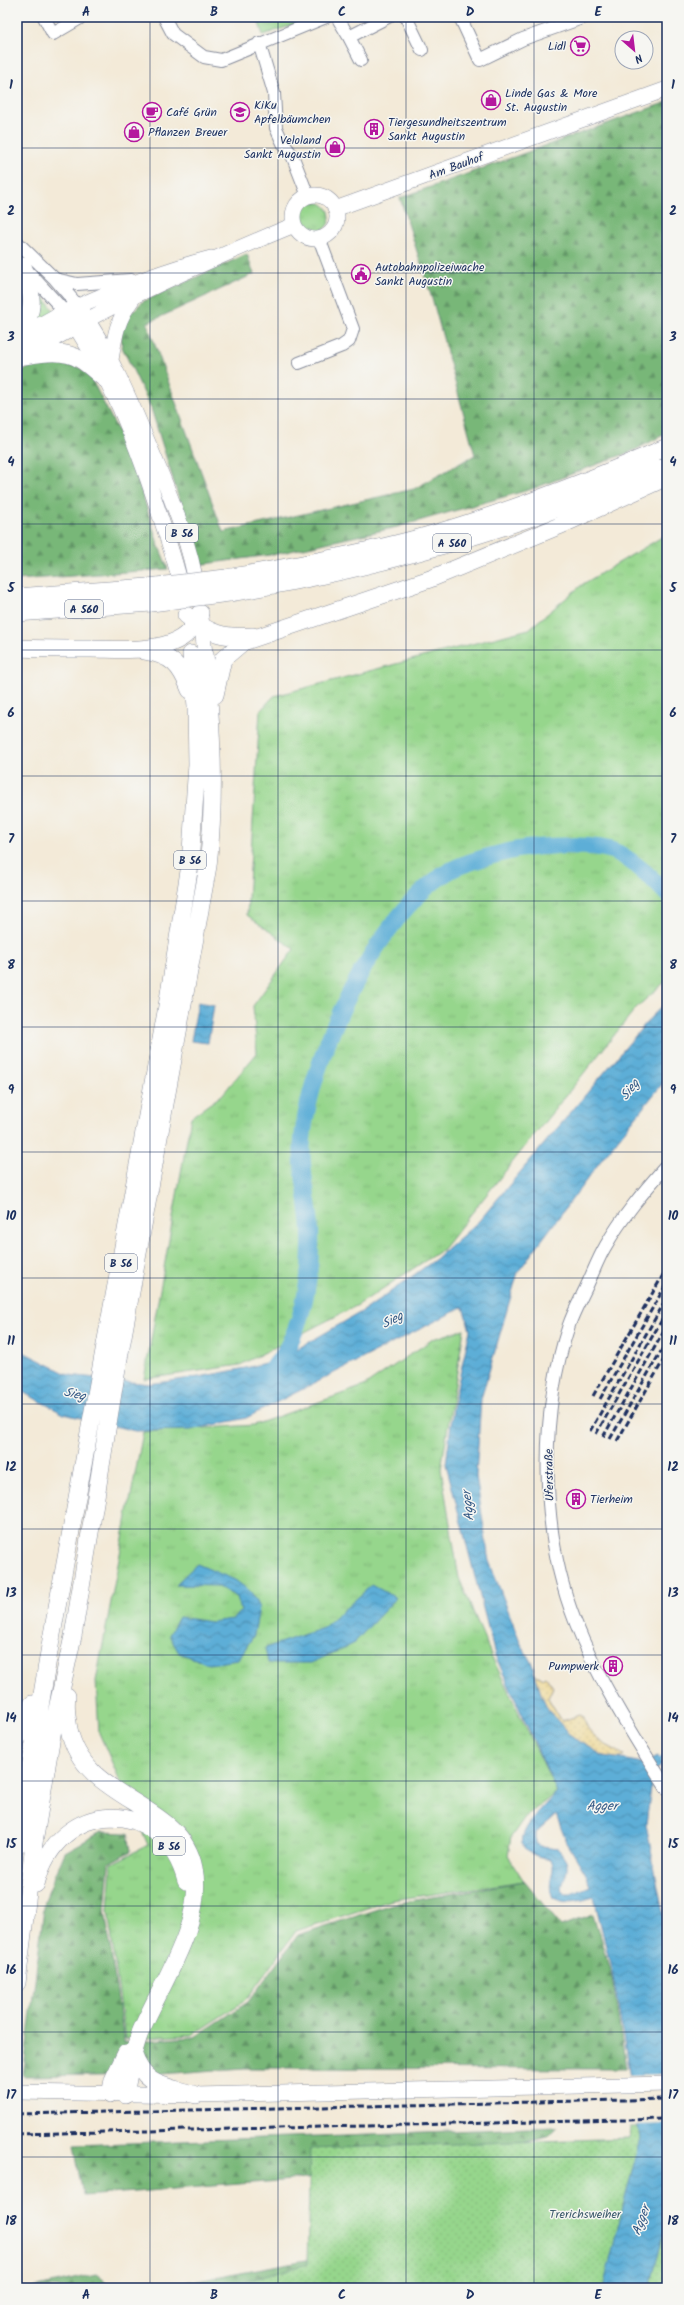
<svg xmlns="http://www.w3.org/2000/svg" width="684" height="2305" font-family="Kalam,sans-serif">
	<defs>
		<pattern id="grass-tufts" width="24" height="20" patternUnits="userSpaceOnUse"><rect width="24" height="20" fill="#96d68c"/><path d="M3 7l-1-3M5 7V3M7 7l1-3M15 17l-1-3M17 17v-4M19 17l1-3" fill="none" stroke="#81b87b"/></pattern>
		<pattern id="forest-firs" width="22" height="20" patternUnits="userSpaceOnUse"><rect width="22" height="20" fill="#78b778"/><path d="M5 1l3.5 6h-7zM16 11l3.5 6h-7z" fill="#629566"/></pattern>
		<pattern id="sand-dots" width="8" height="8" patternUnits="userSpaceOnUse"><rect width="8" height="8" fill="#eeda9e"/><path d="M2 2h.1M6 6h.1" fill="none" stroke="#ccbb8a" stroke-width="1.8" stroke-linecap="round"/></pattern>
		<pattern id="park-dots" width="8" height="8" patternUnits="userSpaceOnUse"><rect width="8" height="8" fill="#96d68c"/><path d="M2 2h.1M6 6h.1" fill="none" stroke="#81b87b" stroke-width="1.8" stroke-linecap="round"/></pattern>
		<pattern id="water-waves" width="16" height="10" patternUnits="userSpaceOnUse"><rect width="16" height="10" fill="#5daed7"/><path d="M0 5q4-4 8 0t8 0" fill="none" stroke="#4c8eb2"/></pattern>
	</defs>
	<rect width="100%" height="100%" fill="#f6f6f2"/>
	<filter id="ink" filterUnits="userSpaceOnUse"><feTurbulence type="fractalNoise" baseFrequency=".025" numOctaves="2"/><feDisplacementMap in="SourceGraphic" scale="8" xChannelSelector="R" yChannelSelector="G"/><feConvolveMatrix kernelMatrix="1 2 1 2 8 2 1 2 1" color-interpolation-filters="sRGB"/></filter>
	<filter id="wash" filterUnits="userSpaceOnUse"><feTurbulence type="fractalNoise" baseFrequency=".012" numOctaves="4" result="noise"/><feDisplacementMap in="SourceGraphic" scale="16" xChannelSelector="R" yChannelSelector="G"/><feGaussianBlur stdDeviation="0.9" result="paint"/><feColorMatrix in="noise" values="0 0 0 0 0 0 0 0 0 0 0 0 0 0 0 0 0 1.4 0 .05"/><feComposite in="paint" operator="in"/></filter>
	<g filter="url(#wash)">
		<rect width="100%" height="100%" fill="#f3ead8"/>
		<path fill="url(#grass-tufts)" stroke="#588275" d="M257,17H317L263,35Z
			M300 217a15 15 0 1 1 30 0a15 15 0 1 1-30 0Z
			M38,290L55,312L31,325Z
			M667,534V980L636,1008L443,1249L358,1305L240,1365L144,1379L191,1117L222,1095L257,1053L253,1006L294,949L247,915L260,711L274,696L529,629L583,584Z
			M464,1329L441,1469L459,1578L492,1657L557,1792L525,1817L511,1837L508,1856L524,1881L392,1900L296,1931L246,2000L192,2035L125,2039L108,1910L111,1864L148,1845L99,1733L96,1681L143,1432L254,1425L364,1386L433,1339Z"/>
		<path fill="url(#forest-firs)" stroke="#4a736b" d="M667,102V433L635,450L532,489L397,527L277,554L197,565L184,515L151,408L122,347L121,334L128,316L142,302L247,254L254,274L147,323L223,532L414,489L475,455L434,305L400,198Z
			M43,361H64L82,369L92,380L117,429L139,483L158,544L168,569L17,580V373Z
			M101,1832L128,1833L131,1851L109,1863L105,1910L124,2042L195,2037L248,2002L298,1935L393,1904L524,1881L561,1926L593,1914L612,1977L626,2069L244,2068L161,2074L23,2076L45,1900L65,1852Z
			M558,2127L548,2136L516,2143L318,2178L83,2196L74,2145Z
			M306,2260L362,2276L371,2288H155Z
			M96,2274L114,2288H33Z"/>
		<path fill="url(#sand-dots)" stroke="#84847e" d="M535,1674L542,1678L545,1676L553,1687L548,1698L562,1721L580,1715L584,1717C588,1739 606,1744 624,1755L620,1758C593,1759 564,1733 549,1712C542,1701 539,1687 535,1674Z"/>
		<path fill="url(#park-dots)" stroke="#588275" d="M667,2126V2288H223L307,2264L310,2149L629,2138L630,2127Z"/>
		<path fill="url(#water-waves)" stroke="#3c6e9a" fill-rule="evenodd" d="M198,1002L214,1005L208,1043L191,1041Z
			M667,1002V1078L602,1159L518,1272L481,1399L476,1476L489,1561L521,1644L532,1664L541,1694L549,1711L573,1738L604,1756L643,1763L658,1756L663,1763L653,1773L646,1824L667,1935V2220L650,2288H603L640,2138L613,1976L594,1897C579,1901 569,1905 553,1898C545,1879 558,1874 551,1859C494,1851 537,1814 557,1792L495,1655L446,1464L454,1401L470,1330L463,1307L246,1418L191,1430L135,1431L64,1414L17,1389V1349L69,1375L149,1384L199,1377L246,1368L280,1359L368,1308L436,1259L479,1221L652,1016ZM556,1815L566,1841L587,1876L590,1886L572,1894H565L561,1890C566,1872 573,1865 558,1849L542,1847L536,1843V1833Z
			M197,1564L235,1580L251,1592L259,1608L254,1635L238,1660L209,1664L179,1653L169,1635L179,1617L211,1622L233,1619L241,1610L237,1597L217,1586L175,1585Z
			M372,1585L396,1598L353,1644L311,1663H268L265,1648L323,1628Z"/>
		<path fill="#f3ead8" d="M667,2074V2124L636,2125L628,2075Z"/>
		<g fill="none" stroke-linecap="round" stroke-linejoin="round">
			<path stroke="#5daed7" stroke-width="3" d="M658,1761L667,1753"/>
			<path stroke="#5daed7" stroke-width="17" d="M265,1375C270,1370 277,1364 281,1358C306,1320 313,1267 310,1222C308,1198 301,1172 302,1147C306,1063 377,910 453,869C472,860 494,855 515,850C537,846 597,842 618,853C636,863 653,879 667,894"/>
		</g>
	</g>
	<g filter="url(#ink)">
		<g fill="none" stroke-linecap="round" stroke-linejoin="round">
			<defs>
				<path id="minor" d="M44,17L53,34L82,17
					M164,17L173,34L204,57L221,60L326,17
					M337,17L349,37L388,17
					M406,17L422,50
					M460,17L480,60L523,39L585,17
					M349,37L361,60
					M259,43L274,93L276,128L283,143L292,155L308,196
					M17,242L55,279L78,306
					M24,267L65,312
					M55,279L77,284L131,280
					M299,363L342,346L349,341L353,329L319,238
					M667,1165C644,1191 622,1217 605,1247C599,1257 594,1270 589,1281C583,1295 574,1310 569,1325C539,1415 540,1532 575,1621C598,1680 633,1735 667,1789"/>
				<path id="major" d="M293 217a22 22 0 1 1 44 0a22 22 0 1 1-44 0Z
					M335,209L667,89
					M78,306C110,351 131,402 152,452C171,497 191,545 198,594
					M79,324C149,287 221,255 294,225
					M111,360C115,334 117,320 133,298
					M183,594C177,565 167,537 158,510C135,439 109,372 65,312C113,290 160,271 211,258
					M201,617L205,654
					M17,2092L196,2095L667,2084"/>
				<path id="highway" d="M17,333C38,313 32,291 23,266
					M17,339L65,312
					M26,353L75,326
					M19,357C38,354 63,348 81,360C91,366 98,375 108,381
					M226,578C290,567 356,555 419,538C504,514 586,482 667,447
					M229,593C377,569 521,528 659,468
					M17,597L148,587
					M17,613L151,603
					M186,615C210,634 223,638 253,636
					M17,648C42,649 66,649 91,649C117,649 146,652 171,643C185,638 195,627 200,613
					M144,651C172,656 180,664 190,690
					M215,695L223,659L243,642L430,579L559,526L667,477
					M67,1696C65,1708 67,1717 69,1729C84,1803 181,1800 194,1868C205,1922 160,1985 140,2033C132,2053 129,2074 125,2095
					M17,1739L30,1713L32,1704
					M17,1846L51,1640L166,1012L190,865L197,764L196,706L191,654
					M36,1884C58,1797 163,1794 186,1881
					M17,1983L34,1843L54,1723L73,1636L116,1375L208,866C216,794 212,725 205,654
					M133,2053C145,2088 165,2085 196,2095
					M110,2095L113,2080L126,2053"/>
			</defs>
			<use href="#minor" stroke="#878c9b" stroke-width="14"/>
			<use href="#major" stroke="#878c9b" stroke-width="16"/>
			<use href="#highway" stroke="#878c9b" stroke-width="18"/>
			<use href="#minor" stroke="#fff" stroke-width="12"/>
			<use href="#major" stroke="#fff" stroke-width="15"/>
			<use href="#highway" stroke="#fff" stroke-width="17"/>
			<path stroke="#1b2f5e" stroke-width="3" stroke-dasharray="6 3" stroke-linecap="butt" d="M593,1396L667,1268
				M600,1399L667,1283
				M590,1431L667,1298
				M596,1434L667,1311
				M603,1437L667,1326
				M610,1439L667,1341
				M617,1441L667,1354
				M17,2114L667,2099
				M17,2134L667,2119"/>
			<defs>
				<path id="highway-bridge" d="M148,587L226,578
					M151,603L229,593"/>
			</defs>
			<use href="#highway-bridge" stroke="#878c9b" stroke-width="18" stroke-linecap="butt"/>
			<use href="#highway-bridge" stroke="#fff" stroke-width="17"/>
		</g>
	</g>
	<path fill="none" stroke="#1b2f5e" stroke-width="1" stroke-opacity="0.55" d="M150,17V2288M278,17V2288M406,17V2288M534,17V2288M17,148H667M17,273H667M17,399H667M17,524H667M17,650H667M17,776H667M17,901H667M17,1027H667M17,1152H667M17,1278H667M17,1404H667M17,1529H667M17,1655H667M17,1781H667M17,1906H667M17,2032H667M17,2157H667"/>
	<defs>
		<symbol id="supermarket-ring" viewBox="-11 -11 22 22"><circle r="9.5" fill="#f6f6f2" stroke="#b5179e" stroke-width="1.5"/><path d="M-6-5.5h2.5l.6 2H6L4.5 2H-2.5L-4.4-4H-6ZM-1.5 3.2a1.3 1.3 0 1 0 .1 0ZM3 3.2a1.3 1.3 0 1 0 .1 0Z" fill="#b5179e"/></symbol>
		<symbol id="shop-ring" viewBox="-11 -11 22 22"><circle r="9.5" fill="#f6f6f2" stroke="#b5179e" stroke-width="1.5"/><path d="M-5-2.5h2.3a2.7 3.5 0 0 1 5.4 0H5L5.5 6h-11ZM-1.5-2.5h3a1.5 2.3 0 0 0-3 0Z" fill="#b5179e"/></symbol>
		<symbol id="cafe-ring" viewBox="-11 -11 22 22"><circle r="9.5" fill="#f6f6f2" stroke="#b5179e" stroke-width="1.5"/><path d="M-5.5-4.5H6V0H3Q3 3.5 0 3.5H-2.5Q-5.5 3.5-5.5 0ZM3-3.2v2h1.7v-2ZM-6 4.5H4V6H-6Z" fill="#b5179e"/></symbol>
		<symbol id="school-ring" viewBox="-11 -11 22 22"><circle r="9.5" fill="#f6f6f2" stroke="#b5179e" stroke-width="1.5"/><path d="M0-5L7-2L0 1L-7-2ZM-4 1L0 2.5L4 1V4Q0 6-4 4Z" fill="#b5179e"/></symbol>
		<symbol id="building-ring" viewBox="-11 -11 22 22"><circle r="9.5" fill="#f6f6f2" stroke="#b5179e" stroke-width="1.5"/><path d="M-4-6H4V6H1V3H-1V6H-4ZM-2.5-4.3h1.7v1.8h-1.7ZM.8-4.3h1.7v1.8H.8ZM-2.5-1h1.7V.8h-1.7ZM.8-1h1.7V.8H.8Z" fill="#b5179e"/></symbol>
		<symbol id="civic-ring" viewBox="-11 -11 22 22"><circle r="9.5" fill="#f6f6f2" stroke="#b5179e" stroke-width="1.5"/><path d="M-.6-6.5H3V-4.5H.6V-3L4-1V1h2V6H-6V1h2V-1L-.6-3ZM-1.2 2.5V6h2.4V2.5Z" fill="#b5179e"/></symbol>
	</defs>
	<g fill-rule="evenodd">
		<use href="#supermarket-ring" x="569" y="35" width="22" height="22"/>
		<use href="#shop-ring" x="480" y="89" width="22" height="22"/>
		<use href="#cafe-ring" x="141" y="101" width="22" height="22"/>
		<use href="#school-ring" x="229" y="101" width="22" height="22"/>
		<use href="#building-ring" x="363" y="118" width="22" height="22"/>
		<use href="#shop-ring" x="123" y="121" width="22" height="22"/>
		<use href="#shop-ring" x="324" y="136" width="22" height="22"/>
		<use href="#civic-ring" x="350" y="263" width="22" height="22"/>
		<use href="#building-ring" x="565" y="1488" width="22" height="22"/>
		<use href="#building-ring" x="602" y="1655" width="22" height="22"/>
	</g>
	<g text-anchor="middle" stroke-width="3" stroke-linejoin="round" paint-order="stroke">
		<g fill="#f6f6f2" stroke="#5d6b8a" stroke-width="1">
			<rect x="166" y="524" width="32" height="18" rx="3"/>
			<rect x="433" y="534" width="38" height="18" rx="3"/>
			<rect x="65" y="600" width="38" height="18" rx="3"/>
			<rect x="174" y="851" width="32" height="18" rx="3"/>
			<rect x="105" y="1254" width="32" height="18" rx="3"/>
			<rect x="153" y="1837" width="32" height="18" rx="3"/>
		</g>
		<g font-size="11" font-weight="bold" fill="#1b2f5e">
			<text x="182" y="537">B 56</text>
			<text x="452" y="547">A 560</text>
			<text x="84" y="613">A 560</text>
			<text x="190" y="864">B 56</text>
			<text x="121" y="1267">B 56</text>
			<text x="169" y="1850">B 56</text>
		</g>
		<g font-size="12" fill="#1b2f5e" stroke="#f6f6f2" text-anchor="start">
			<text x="566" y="50" text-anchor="end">Lidl</text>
			<text x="505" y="97">Linde Gas &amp; More<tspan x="505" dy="14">St. Augustin</tspan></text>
			<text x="254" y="109">KiKu<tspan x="254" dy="14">Apfelbäumchen</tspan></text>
			<text x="166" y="116">Café Grün</text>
			<text x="388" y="126">Tiergesundheitszentrum<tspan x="388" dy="14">Sankt Augustin</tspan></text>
			<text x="148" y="136">Pflanzen Breuer</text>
			<text x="321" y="144" text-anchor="end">Veloland<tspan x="321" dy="14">Sankt Augustin</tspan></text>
			<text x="375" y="271">Autobahnpolizeiwache<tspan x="375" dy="14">Sankt Augustin</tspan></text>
			<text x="590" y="1503">Tierheim</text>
			<text x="599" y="1670" text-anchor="end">Pumpwerk</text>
		</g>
		<g font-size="12" fill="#1b2f5e" stroke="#f6f6f2">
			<text transform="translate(456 166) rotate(-20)" y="4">Am Bauhof</text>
			<text transform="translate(549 1475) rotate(-91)" y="4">Uferstraße</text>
		</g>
		<g font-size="12" fill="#3a596a" stroke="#f6f6f2">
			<text x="585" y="2218">Trerichsweiher</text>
		</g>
		<g font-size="13" font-style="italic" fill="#2f5582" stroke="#f6f6f2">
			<text transform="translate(629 1089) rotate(-53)" y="5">Sieg</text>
			<text transform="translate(392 1319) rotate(-28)" y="5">Sieg</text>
			<text transform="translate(75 1393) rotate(13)" y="5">Sieg</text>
			<text transform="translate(467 1506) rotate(-96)" y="5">Agger</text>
			<text x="602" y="1810">Agger</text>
			<text transform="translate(640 2220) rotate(-70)" y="5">Agger</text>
		</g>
	</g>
	<rect width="684" height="2305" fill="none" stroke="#f6f6f2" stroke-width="44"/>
	<g transform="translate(634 50) rotate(152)"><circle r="19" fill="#f6f6f2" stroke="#9ea6b7"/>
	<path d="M0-3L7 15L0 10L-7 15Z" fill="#b5179e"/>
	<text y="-6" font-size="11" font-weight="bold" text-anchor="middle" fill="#1b2f5e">N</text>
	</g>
	<rect x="22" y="22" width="640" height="2261" fill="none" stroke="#1b2f5e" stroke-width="1.5"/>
	<g font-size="13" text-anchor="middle" font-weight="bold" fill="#1b2f5e">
		<text x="86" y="16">A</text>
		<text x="214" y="16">B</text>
		<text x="342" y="16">C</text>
		<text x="470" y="16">D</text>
		<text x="598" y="16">E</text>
		<text x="11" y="89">1</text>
		<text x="673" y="89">1</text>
		<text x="11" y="215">2</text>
		<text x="673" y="215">2</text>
		<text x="11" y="341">3</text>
		<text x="673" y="341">3</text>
		<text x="11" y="466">4</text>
		<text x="673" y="466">4</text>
		<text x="11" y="592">5</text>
		<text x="673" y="592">5</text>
		<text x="11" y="717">6</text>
		<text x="673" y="717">6</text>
		<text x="11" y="843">7</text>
		<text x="673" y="843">7</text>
		<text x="11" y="969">8</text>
		<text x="673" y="969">8</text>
		<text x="11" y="1094">9</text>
		<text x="673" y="1094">9</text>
		<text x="11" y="1220">10</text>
		<text x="673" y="1220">10</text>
		<text x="11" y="1345">11</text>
		<text x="673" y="1345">11</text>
		<text x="11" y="1471">12</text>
		<text x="673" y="1471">12</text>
		<text x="11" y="1597">13</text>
		<text x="673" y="1597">13</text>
		<text x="11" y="1722">14</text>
		<text x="673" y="1722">14</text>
		<text x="11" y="1848">15</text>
		<text x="673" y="1848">15</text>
		<text x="11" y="1974">16</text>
		<text x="673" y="1974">16</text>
		<text x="11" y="2099">17</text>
		<text x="673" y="2099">17</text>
		<text x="11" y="2225">18</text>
		<text x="673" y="2225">18</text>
		<text x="86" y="2299">A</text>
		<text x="214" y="2299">B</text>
		<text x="342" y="2299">C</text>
		<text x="470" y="2299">D</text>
		<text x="598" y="2299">E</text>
	</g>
</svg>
